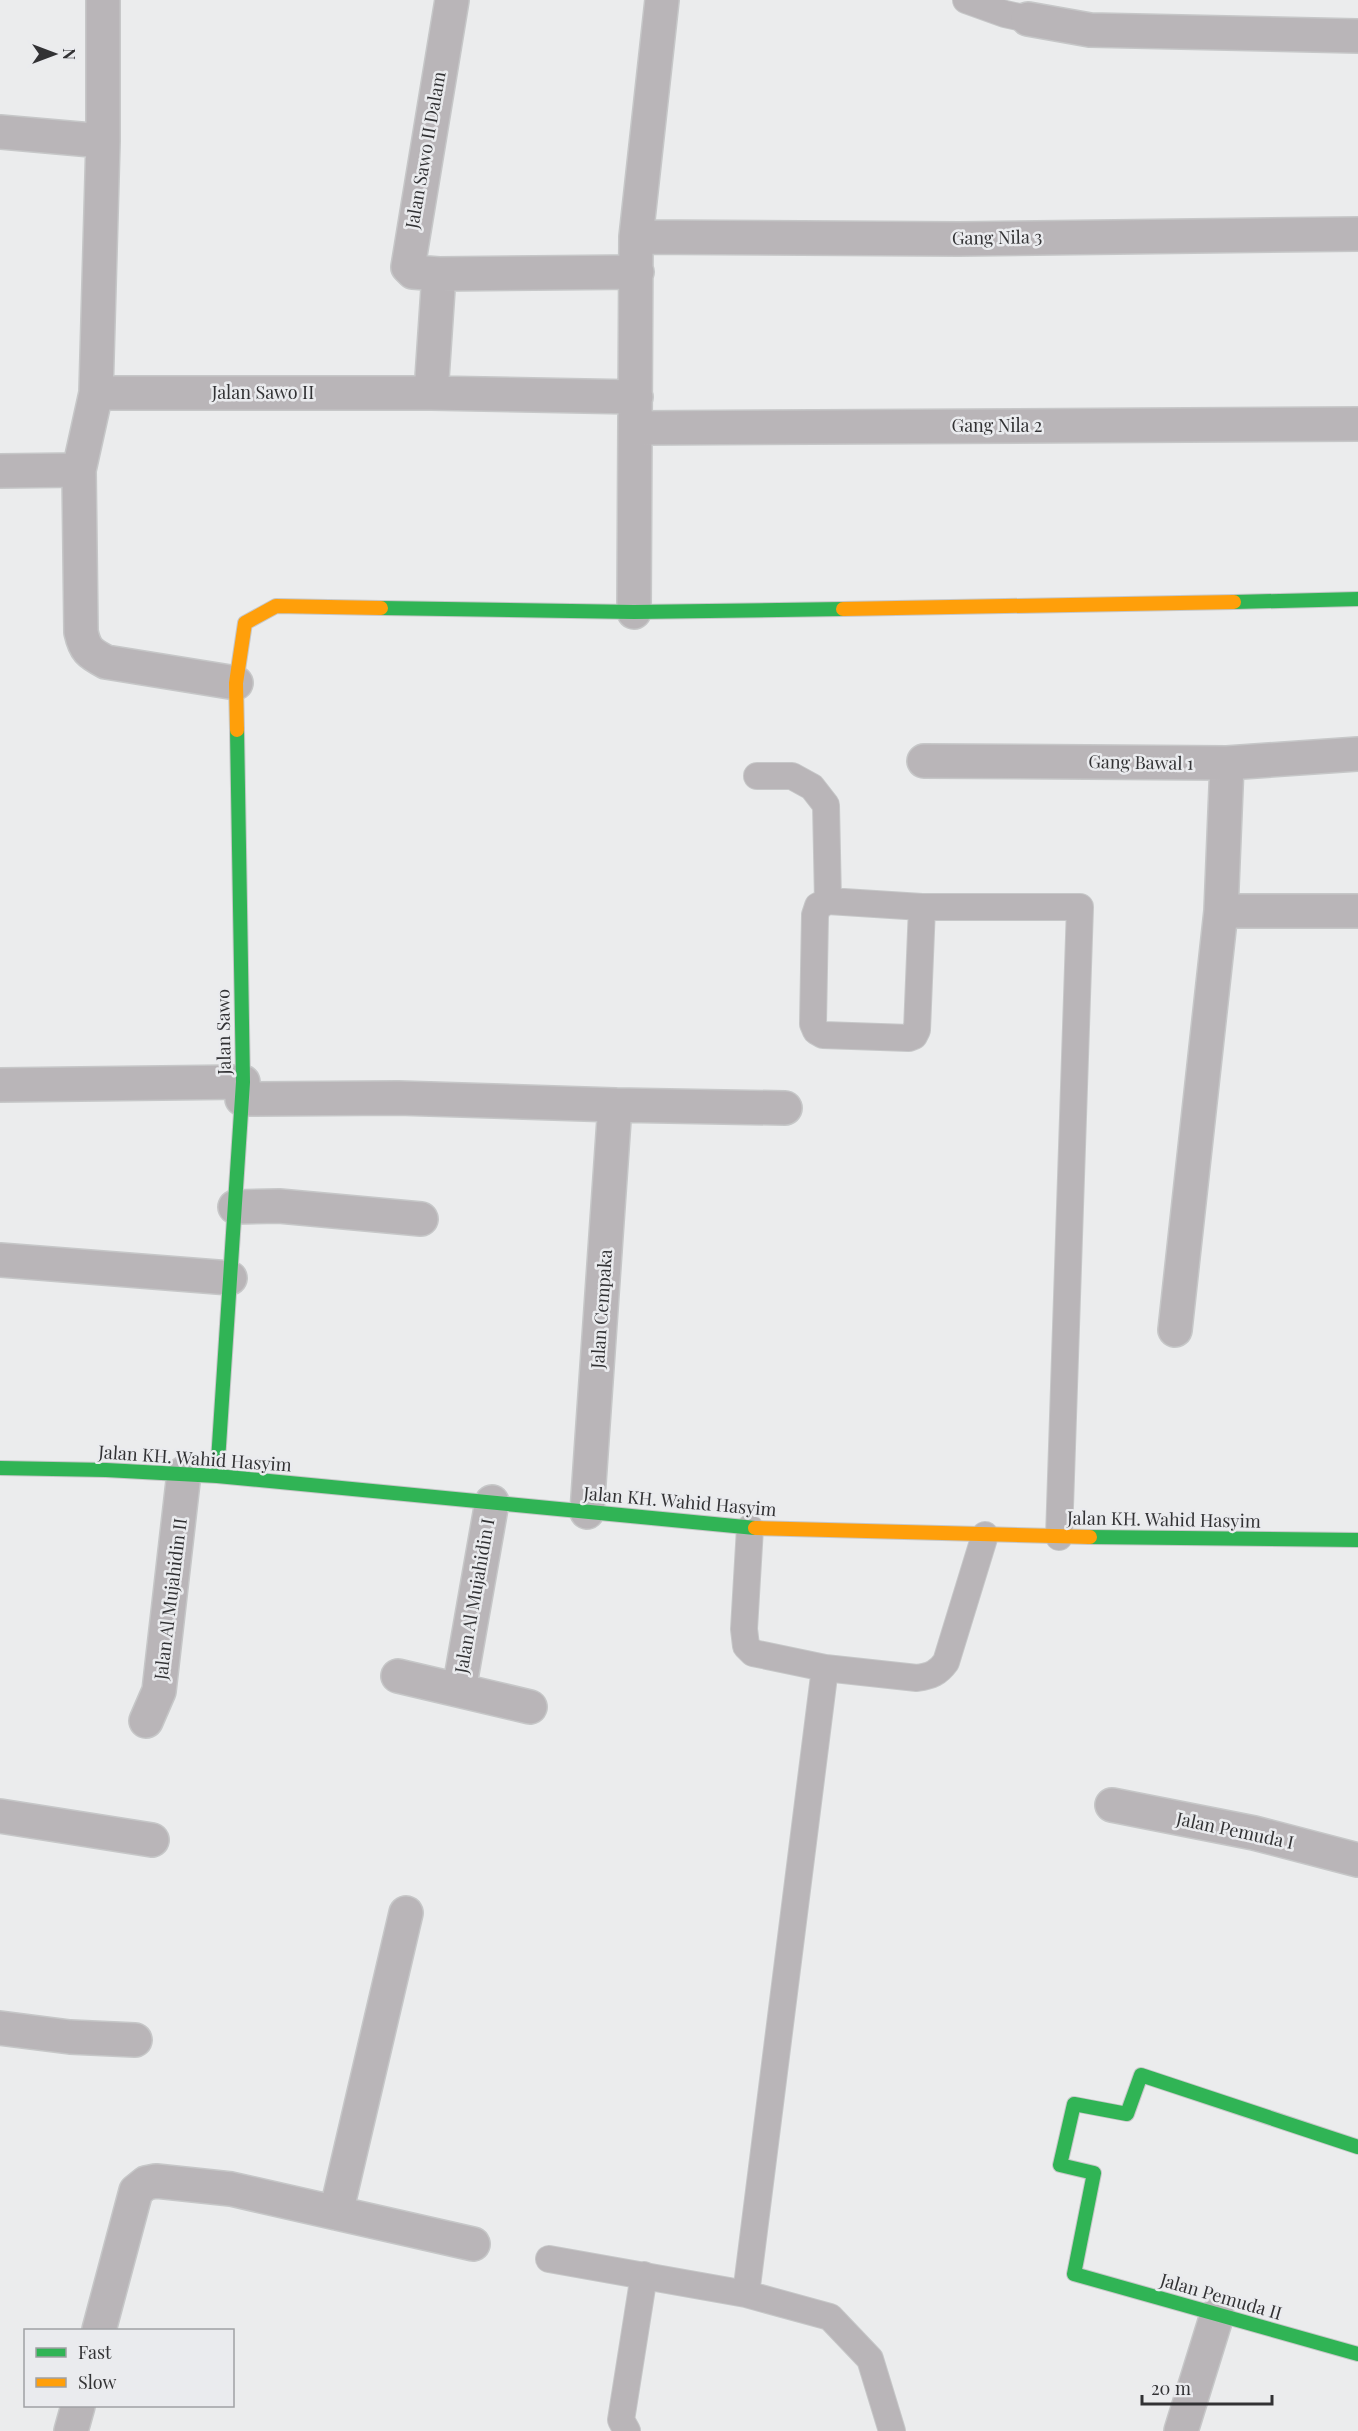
<svg xmlns="http://www.w3.org/2000/svg" width="1358" height="2431" font-family="'Playfair Display',serif">
	<rect width="100%" height="100%" fill="#ebeced"/>
	<g fill="none" stroke-linecap="round" stroke-linejoin="round">
		<defs>
			<path id="lane" d="M966,0L1005,14L1028,19
				M757,776H792L812,787L826,805L828,901
				M922,907L917,1030L914,1036L909,1038L823,1035L816,1031L813,1024L815,915L818,906L828,901L922,907H1080L1059,1537
				M750,1528L744,1629L746,1646L753,1653L825,1668L917,1678C931,1676 938,1673 946,1662L985,1535
				M549,2259L746,2294L830,2317L870,2359L892,2431
				M746,2294L825,1668
				M627,2431L621,2420L644,2275"/>
			<path id="street" d="M103,0V141L96,393L79,470L81,632C85,650 89,653 106,662L236,683
				M452,0L408,267L413,272L439,274L637,272
				M1028,19L1090,30L1358,36
				M0,132L103,141
				M636,237L959,239L1358,234
				M96,393H431L636,397
				M431,393L439,274
				M636,428L1358,424
				M0,471L79,470
				M634,612L636,237L662,0
				M924,761L1227,763L1358,754
				M1221,911H1358
				M0,1085L243,1082
				M242,1099L398,1098L615,1105L785,1108
				M235,1207L279,1206L421,1219
				M0,1260L230,1278
				M1175,1330L1221,911L1227,763
				M587,1512L615,1105
				M398,1676L530,1707
				M459,1690L492,1502
				M146,1721L159,1691L184,1473
				M1112,1805L1254,1833L1358,1860
				M0,1816L152,1840
				M0,2028L70,2037L135,2040
				M336,2213L406,1913
				M99,2330L136,2191L146,2183L156,2181L231,2189L473,2244
				M71,2431L78,2406
				M1181,2431L1217,2315"/>
			<path id="fast" d="M1234,602L1358,599
				M381,608L634,612L843,609
				M0,1468L106,1470L217,1476L755,1528
				M217,1476L243,1082L237,730
				M1090,1537L1358,1540
				M1358,2147L1141,2075L1127,2114L1074,2104L1060,2165L1094,2173L1074,2274L1358,2354"/>
			<path id="slow" d="M843,609L1234,602
				M237,730L236,683L245,623L276,606L381,608
				M755,1528L1090,1537"/>
		</defs>
		<use href="#lane" stroke="#c6c7c8" stroke-width="28"/>
		<use href="#street" stroke="#c6c7c8" stroke-width="36"/>
		<use href="#fast" stroke="#c6c7c8" stroke-width="16"/>
		<use href="#slow" stroke="#c6c7c8" stroke-width="16"/>
		<use href="#lane" stroke="#b9b5b8" stroke-width="26"/>
		<use href="#street" stroke="#b9b5b8" stroke-width="33"/>
		<use href="#fast" stroke="#30b455" stroke-width="14"/>
		<use href="#slow" stroke="#ff9f0a" stroke-width="14"/>
	</g>
	<g text-anchor="middle" stroke-width="5" stroke-linejoin="round" paint-order="stroke">
		<g font-size="18" fill="#323234" stroke="#eaebee">
			<text transform="translate(426 150) rotate(-80)" y="6">Jalan Sawo II Dalam</text>
			<text transform="translate(997 238) rotate(-1)" y="6">Gang Nila 3</text>
			<text x="263" y="399">Jalan Sawo II</text>
			<text x="997" y="432">Gang Nila 2</text>
			<text transform="translate(1141 763) rotate(1)" y="6">Gang Bawal 1</text>
			<text transform="translate(224 1032) rotate(-91)" y="6">Jalan Sawo</text>
			<text transform="translate(602 1309) rotate(-86)" y="6">Jalan Cempaka</text>
			<text transform="translate(195 1459) rotate(4)" y="6">Jalan KH. Wahid Hasyim</text>
			<text transform="translate(680 1502) rotate(5)" y="6">Jalan KH. Wahid Hasyim</text>
			<text transform="translate(1164 1520) rotate(1)" y="6">Jalan KH. Wahid Hasyim</text>
			<text transform="translate(475 1596) rotate(-80)" y="6">Jalan Al Mujahidin I</text>
			<text transform="translate(171 1599) rotate(-83)" y="6">Jalan Al Mujahidin II</text>
			<text transform="translate(1235 1831) rotate(12)" y="6">Jalan Pemuda I</text>
			<text transform="translate(1221 2297) rotate(16)" y="6">Jalan Pemuda II</text>
		</g>
	</g>
	<rect x="24" y="2329" width="210" height="78" fill="#eaebee" stroke="#a0a1a4" stroke-width="1.5"/>
	<rect x="36" y="2348" width="30" height="9" fill="#30b455" stroke="#a0a1a4" stroke-width="1.5"/>
	<text x="78" y="2359" font-size="18" fill="#323234">Fast</text>
	<rect x="36" y="2378" width="30" height="9" fill="#ff9f0a" stroke="#a0a1a4" stroke-width="1.5"/>
	<text x="78" y="2389" font-size="18" fill="#323234">Slow</text>
	<g transform="translate(54 54) rotate(90)" stroke="#eaebee" stroke-width="4.5" paint-order="stroke">
	<path d="M0-4.5L10 22L0 15L-10 22Z" fill="#323234"/>
	<text y="-9" font-size="16" font-weight="bold" text-anchor="middle" fill="#323234">N</text>
	</g>
	<path d="M1142 2395v9h130v-9" fill="none" stroke="#323234" stroke-width="3"/>
	<text x="1151" y="2395" font-size="18" fill="#323234" stroke="#eaebee" stroke-width="4.5" paint-order="stroke">20 m</text>
</svg>
